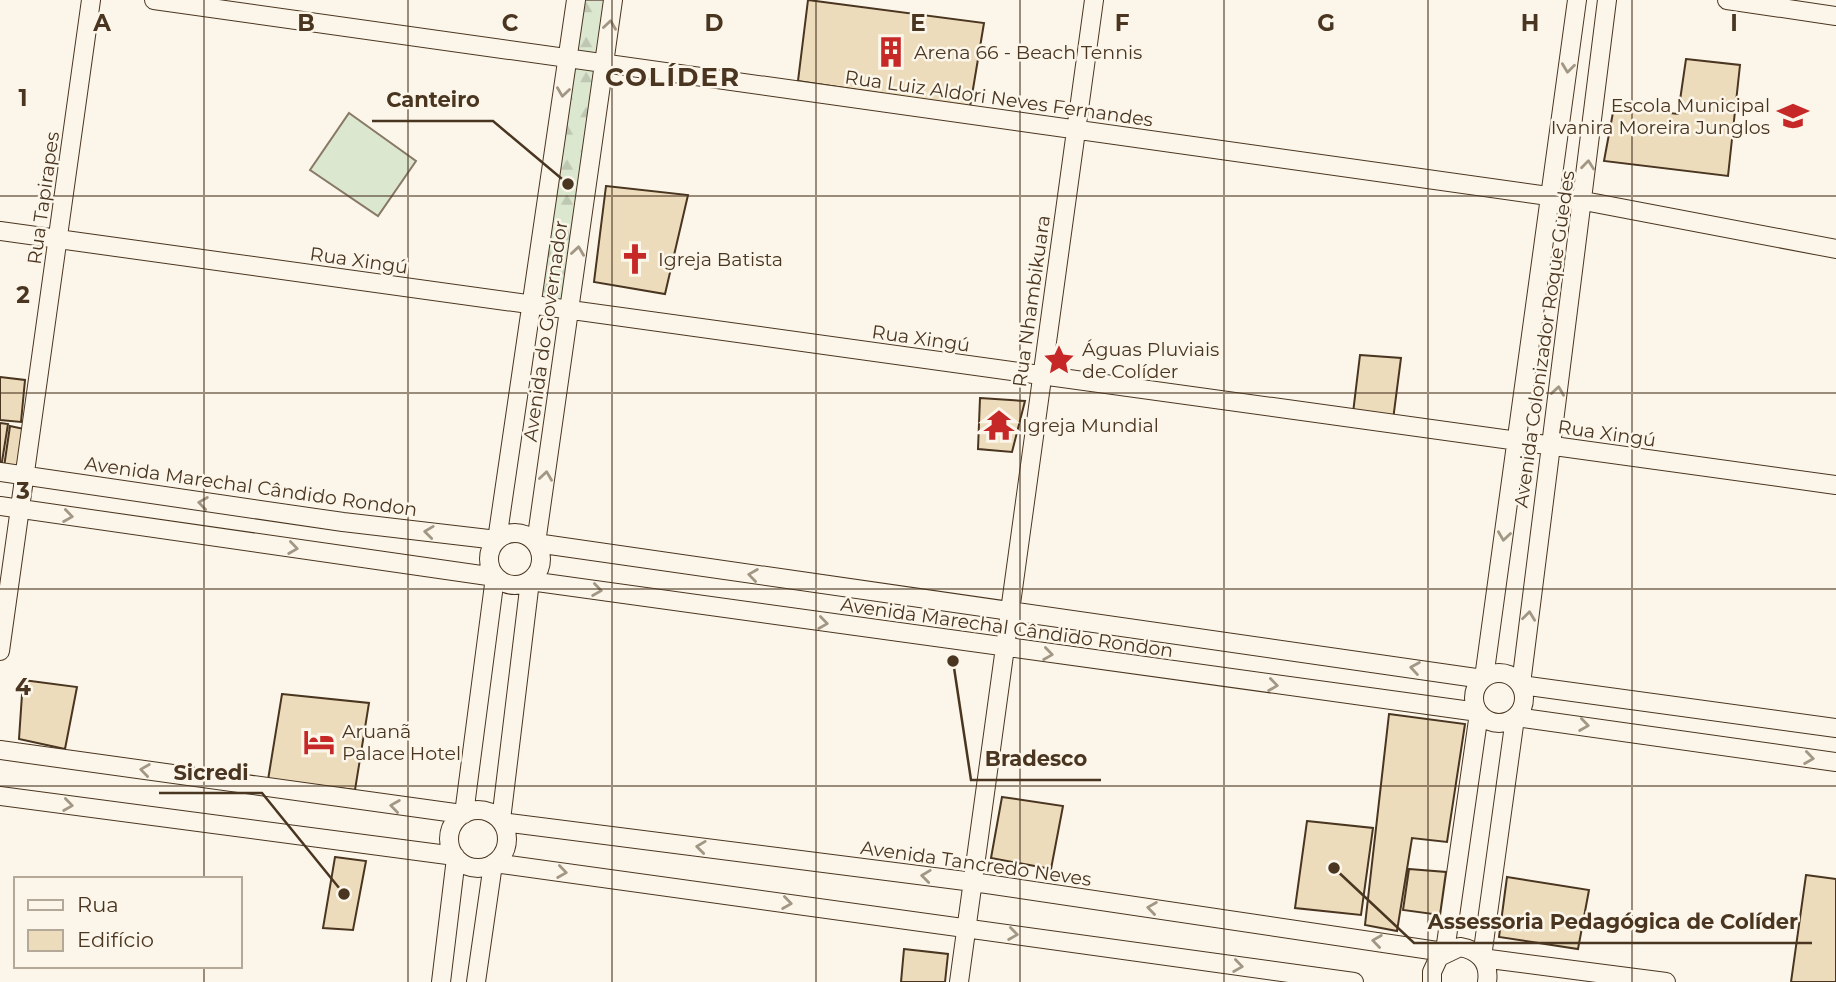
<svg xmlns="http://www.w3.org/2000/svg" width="1836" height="982" font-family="Montserrat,sans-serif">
	<defs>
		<pattern id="forest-firs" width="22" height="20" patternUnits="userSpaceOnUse" patternTransform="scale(1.75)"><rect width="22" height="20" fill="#dce7d0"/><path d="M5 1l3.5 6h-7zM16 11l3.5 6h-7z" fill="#bec7b2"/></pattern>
	</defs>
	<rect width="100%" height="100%" fill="#fbf6e9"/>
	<path fill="url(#forest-firs)" stroke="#887966" stroke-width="2" d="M577,0H612L604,60L569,55Z
		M568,58L604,64L569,309L532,303Z"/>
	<path fill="#dce7d0" stroke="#887966" stroke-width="2" d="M349,113L416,161L378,216L310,170Z"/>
	<path fill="#ecdcbc" stroke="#4a3520" stroke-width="2" d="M808,0L984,23L970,107L798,81Z
		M1686,59L1740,65L1728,176L1604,161L1614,107L1678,114Z
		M606,186L688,195L665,294L594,282Z
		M1360,355L1401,358L1393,420L1353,413Z
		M0,377L25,380L21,422L0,420Z
		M980,398L1025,401L1012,452L978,449Z
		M0,423L8,424L1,468H0Z
		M10,426L24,429L18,470L4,467Z
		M23,680L77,687L65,749L19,739Z
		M282,694L369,703L355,790L268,780Z
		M1389,714L1465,724L1447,842L1412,838L1397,931L1365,925Z
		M1002,797L1063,806L1051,869L991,858Z
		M1307,821L1373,828L1361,915L1295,908Z
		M335,857L366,861L353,930L323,928Z
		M1409,869L1446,872L1440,915L1403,910Z
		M1806,875L1836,879V982H1791Z
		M1507,877L1589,890L1578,949L1499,937Z
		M904,949L948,954L945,982H901Z"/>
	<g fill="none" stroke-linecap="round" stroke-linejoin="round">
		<defs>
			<path id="minor" d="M154,0L1584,201L1836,249
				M613,0L536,543L1483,679
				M1727,0L1836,16
				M0,231L1836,485
				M0,472L343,522L497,540L576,0
				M0,506L495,577L464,814
				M489 559a26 26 0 1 1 52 0a26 26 0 1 1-52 0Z
				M0,651L91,0
				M1474 698a25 25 0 1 1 50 0a25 25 0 1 1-50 0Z
				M1484,678L1577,0
				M1521,684L1607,0
				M1521,685L1836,728
				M1516,717L1836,762
				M0,750L462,814
				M0,796L455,856
				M449 839a29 29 0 1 1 58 0a29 29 0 1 1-58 0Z
				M501,820L530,581L1478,712
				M502,822L973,882L1444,952
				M494,863L1354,982
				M1445,951L1479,713
				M1482,957L1515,718
				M1482,958L1666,982
				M441,982L456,858
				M476,982L493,864
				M959,982L1094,0
				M1432,982V972L1439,957L1460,947C1479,950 1490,963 1487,982"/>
		</defs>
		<use href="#minor" stroke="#4a3520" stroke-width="20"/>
		<use href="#minor" stroke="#fbf6e9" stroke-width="18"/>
	</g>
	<defs><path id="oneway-chevron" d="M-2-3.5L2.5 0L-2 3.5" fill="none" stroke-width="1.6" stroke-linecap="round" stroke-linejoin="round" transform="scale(1.75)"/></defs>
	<g stroke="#a29684">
		<use href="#oneway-chevron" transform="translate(610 25) rotate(-82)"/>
		<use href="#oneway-chevron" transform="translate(1568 68) rotate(97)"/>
		<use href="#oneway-chevron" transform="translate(563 92) rotate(98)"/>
		<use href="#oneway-chevron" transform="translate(1588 165) rotate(-84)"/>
		<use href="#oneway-chevron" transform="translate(578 251) rotate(-82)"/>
		<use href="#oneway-chevron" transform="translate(1558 391) rotate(-82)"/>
		<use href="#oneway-chevron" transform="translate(546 476) rotate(-82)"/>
		<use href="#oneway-chevron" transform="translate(203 503) rotate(-172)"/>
		<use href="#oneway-chevron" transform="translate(68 516) rotate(8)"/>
		<use href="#oneway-chevron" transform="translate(429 532) rotate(-173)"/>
		<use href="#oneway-chevron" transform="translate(1504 536) rotate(98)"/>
		<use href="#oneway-chevron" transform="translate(293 548) rotate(8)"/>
		<use href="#oneway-chevron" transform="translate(753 575) rotate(-172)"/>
		<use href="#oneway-chevron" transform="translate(597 590) rotate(8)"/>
		<use href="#oneway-chevron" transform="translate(1529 616) rotate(-83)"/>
		<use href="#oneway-chevron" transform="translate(823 623) rotate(8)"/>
		<use href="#oneway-chevron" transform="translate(1048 654) rotate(8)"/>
		<use href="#oneway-chevron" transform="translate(1415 668) rotate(-171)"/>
		<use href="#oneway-chevron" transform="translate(1273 685) rotate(8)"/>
		<use href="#oneway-chevron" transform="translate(1584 725) rotate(8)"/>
		<use href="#oneway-chevron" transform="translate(1809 758) rotate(8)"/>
		<use href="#oneway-chevron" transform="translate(145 770) rotate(-172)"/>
		<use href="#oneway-chevron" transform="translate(68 805) rotate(8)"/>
		<use href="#oneway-chevron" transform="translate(395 806) rotate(-172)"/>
		<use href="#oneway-chevron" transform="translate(701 847) rotate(-173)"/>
		<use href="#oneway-chevron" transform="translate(562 872) rotate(8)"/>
		<use href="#oneway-chevron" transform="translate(926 876) rotate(-173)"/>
		<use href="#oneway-chevron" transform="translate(787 903) rotate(8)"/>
		<use href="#oneway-chevron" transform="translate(1152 908) rotate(-172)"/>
		<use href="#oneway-chevron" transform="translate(1013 934) rotate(8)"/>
		<use href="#oneway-chevron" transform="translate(1377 941) rotate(-172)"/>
		<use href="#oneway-chevron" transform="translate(1238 966) rotate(8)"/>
	</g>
	<path fill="none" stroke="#4a3520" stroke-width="2" stroke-opacity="0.55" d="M204,0V879M408,0V982M612,0V982M816,0V982M1020,0V982M1224,0V982M1428,0V982M1632,0V982M0,196H1836M0,393H1836M0,589H1836M0,786H1836M204,966V982"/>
	<defs>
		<symbol id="building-bare" viewBox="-9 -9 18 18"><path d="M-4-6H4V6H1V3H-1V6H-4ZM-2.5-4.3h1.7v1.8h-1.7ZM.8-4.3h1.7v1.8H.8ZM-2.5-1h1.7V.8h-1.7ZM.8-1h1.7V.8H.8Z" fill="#c62828" stroke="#fbf6e9" stroke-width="2.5" paint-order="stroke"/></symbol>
		<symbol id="school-bare" viewBox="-9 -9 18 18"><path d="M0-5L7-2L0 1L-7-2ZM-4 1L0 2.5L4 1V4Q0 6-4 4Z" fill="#c62828" stroke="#fbf6e9" stroke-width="2.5" paint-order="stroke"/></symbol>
		<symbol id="church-bare" viewBox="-9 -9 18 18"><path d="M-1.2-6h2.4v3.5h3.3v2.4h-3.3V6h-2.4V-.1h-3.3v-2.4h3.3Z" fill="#c62828" stroke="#fbf6e9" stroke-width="2.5" paint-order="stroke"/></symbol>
		<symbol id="sight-bare" viewBox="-9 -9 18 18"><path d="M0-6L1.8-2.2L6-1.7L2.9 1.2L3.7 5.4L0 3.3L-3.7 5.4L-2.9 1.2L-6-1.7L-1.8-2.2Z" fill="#c62828" stroke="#fbf6e9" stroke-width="2.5" paint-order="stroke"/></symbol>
		<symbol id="temple-bare" viewBox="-9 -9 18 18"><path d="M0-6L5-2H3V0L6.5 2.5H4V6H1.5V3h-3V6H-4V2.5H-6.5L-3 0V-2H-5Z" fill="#c62828" stroke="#fbf6e9" stroke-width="2.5" paint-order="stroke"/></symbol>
		<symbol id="hotel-bare" viewBox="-9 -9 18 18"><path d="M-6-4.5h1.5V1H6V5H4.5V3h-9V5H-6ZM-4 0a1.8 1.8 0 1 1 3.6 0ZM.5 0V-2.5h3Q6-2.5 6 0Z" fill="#c62828" stroke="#fbf6e9" stroke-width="2.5" paint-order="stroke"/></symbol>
	</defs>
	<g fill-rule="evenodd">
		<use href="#building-bare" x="869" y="30" width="44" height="44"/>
		<use href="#school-bare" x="1771" y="94" width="44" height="44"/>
		<use href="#church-bare" x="613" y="237" width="44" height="44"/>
		<use href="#sight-bare" x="1037" y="338" width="44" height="44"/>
		<use href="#temple-bare" x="977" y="403" width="44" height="44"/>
		<use href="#hotel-bare" x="297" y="720" width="44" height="44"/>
	</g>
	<g text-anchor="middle" stroke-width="5" stroke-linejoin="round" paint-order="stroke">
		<g font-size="19" fill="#4a3520" stroke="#fbf6e9" text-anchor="start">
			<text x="914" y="59">Arena 66 - Beach Tennis</text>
			<text x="1770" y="112" text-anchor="end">Escola Municipal<tspan x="1770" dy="22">Ivanira Moreira Junglos</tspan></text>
			<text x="658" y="266">Igreja Batista</text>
			<text x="1082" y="356">Águas Pluviais<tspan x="1082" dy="22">de Colíder</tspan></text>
			<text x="1022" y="432">Igreja Mundial</text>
			<text x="342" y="738">Aruanã<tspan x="342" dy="22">Palace Hotel</tspan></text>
		</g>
		<g font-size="19" fill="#4a3520" stroke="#fbf6e9">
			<text transform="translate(999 98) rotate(8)" y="7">Rua Luiz Aldori Neves Fernandes</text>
			<text transform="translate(43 198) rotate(-82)" y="7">Rua Tapirapes</text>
			<text transform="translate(359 260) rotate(8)" y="7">Rua Xingú</text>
			<text transform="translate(1031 301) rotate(-82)" y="7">Rua Nhambikuara</text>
			<text transform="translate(545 331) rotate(-82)" y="7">Avenida do Governador</text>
			<text transform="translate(921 338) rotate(8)" y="7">Rua Xingú</text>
			<text transform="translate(1544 339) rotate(-82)" y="7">Avenida Colonizador Roque Guedes</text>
			<text transform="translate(1607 433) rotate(8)" y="7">Rua Xingú</text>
			<text transform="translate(251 486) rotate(8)" y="7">Avenida Marechal Cândido Rondon</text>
			<text transform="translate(1007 627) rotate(8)" y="7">Avenida Marechal Cândido Rondon</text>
			<text transform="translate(976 863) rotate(8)" y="7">Avenida Tancredo Neves</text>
		</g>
		<g font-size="26" font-weight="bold" letter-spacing="2" fill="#4a3520" stroke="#fbf6e9">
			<text x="673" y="86">COLÍDER</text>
		</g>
	</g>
	<g font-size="23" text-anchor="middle" font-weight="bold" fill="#4a3520" stroke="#fbf6e9" stroke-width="5" stroke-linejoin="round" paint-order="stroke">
		<text x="102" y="31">A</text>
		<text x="306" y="31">B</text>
		<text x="510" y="31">C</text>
		<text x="714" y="31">D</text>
		<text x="918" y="31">E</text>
		<text x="1122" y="31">F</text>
		<text x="1326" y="31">G</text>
		<text x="1530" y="31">H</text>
		<text x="1734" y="31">I</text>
		<text x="23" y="106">1</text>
		<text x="23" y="303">2</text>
		<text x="23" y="499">3</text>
		<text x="23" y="695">4</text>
	</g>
	<path fill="none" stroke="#4a3520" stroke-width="2.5" d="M568 184L493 121H372M953 661L971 780H1101M344 894L262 793H159M1334 868L1414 943H1812"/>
	<g fill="#4a3520" stroke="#fbf6e9" stroke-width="2.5">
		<circle cx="568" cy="184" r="7"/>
		<circle cx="953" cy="661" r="7"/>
		<circle cx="344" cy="894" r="7"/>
		<circle cx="1334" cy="868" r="7"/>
	</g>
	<g font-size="21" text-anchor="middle" font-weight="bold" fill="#4a3520" stroke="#fbf6e9" stroke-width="5" stroke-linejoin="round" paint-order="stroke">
		<text x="433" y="107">Canteiro</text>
		<text x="1036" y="766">Bradesco</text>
		<text x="211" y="780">Sicredi</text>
		<text x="1613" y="929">Assessoria Pedagógica de Colíder</text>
	</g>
	<rect x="14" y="877" width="228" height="91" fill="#fbf6e9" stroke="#b4a999" stroke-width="2"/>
	<rect x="28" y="900" width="35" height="10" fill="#fbf6e9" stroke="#b4a999" stroke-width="2"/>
	<text x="77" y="912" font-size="21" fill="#4a3520">Rua</text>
	<rect x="28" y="930" width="35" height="21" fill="#ecdcbc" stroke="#b4a999" stroke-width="2"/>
	<text x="77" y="947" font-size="21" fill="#4a3520">Edifício</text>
</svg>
